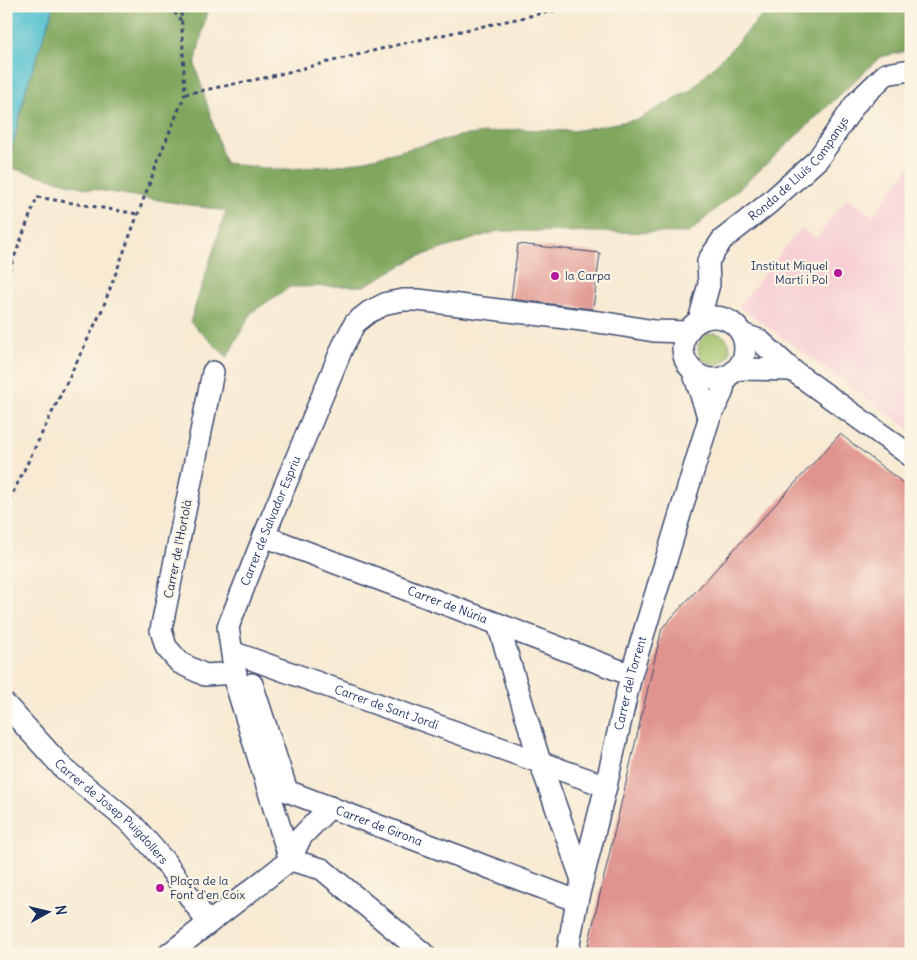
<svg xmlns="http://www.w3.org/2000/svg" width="917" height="960" font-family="Delius,sans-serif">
	<rect width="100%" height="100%" fill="#fcf5e5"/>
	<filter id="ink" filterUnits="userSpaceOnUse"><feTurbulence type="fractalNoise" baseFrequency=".02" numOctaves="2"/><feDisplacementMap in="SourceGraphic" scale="10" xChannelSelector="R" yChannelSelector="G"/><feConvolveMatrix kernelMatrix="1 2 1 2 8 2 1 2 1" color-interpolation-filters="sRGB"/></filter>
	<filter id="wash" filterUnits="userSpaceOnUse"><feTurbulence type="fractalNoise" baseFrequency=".0096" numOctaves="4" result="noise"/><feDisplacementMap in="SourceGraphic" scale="20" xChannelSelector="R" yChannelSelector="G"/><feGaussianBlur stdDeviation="1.12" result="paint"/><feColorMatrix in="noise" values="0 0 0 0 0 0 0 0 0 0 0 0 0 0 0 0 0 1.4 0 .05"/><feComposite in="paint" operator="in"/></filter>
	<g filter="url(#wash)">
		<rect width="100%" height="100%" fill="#f8ead3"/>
		<path fill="#f7cfd5" d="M911,165V430L739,306L801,228L816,239L847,198L873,216Z"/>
		<path fill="#a1c169" stroke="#5e7864" d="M698 349a16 16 0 1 1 32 0a16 16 0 1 1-32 0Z"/>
		<path fill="#80a75d" stroke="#4e6b5e" d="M54,6H208L195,65L225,163L279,170L350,164L459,136L520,129L573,131L639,119L690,90L731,49L771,6H911V50L880,57L761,169L689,233L498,231L417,257L364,286L290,287L252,312L227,357L190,322L226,211L85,188L8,167L26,89Z"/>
		<path fill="#56c2d0" stroke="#387897" d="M6,6H54L26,89L6,173Z"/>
		<g id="blocks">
			<path fill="#e0948f" d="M518,244L600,253L593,309L511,299Z
				M840,434L911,489V954H586L662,628Z"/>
		</g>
	</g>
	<g filter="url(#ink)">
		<use href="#blocks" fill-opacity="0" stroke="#3c4b70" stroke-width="1"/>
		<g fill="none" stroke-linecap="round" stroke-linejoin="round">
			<defs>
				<g id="minor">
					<circle cx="714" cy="348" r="31"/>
					<path id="s1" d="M699,321L709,284L708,261L722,240L768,204L818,159L856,103L886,74L911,70"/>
					<path d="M742,334L759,340L792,370L911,456"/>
					<path d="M737,369L792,370"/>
					<path d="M693,371L709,419"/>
					<path d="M213,372L161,630L166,647L180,663L205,675L236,673"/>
					<path id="s2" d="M264,536L498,624L631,675"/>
					<path d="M498,624L540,762L582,880"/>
					<path id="s3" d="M232,652L606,786"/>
					<path id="s4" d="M252,684L287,791L577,901"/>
					<path id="s5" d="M6,705L63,768L133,825L166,863L208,923"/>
					<path id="s6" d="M290,860L237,688L228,627L264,536L343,346L355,323L369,312L387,303L403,300H418L606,323L654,331L688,332"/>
					<path d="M290,860L322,869L424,954"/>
					<path d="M169,954L290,860L301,837L330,807"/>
					<path id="s7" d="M567,954L577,901L606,786L631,675L709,419L722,393L726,377"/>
				</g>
			</defs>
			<use href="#minor" stroke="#3c4b70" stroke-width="24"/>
			<path stroke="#3c4b70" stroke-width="3" stroke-dasharray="4 4" stroke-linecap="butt" d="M169,6L181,20
				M185,94L268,77L405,43L576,6
				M6,279L37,197L138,214
				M6,507L102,310L159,158L185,94L181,6"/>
			<use href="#minor" stroke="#fff" stroke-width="21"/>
		</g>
	</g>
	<g fill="#b5179e" stroke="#fcf5e5" stroke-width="2">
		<circle cx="838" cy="273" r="5"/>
		<circle cx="555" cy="276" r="5"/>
		<circle cx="160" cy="888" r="5"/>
	</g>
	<g text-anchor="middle" stroke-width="4.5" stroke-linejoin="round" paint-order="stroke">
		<g font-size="12" fill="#1b2f5e" stroke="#fcf5e5">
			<text dy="4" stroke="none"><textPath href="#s1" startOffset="192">Ronda de Lluís Companys</textPath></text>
			<text dy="4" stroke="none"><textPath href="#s6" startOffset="356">Carrer de Salvador Espriu</textPath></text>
			<text transform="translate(178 549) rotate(-79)" y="4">Carrer de l'Hortolà</text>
			<text dy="4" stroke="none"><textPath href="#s2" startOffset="196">Carrer de Núria</textPath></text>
			<text dy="4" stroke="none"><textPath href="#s7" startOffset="278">Carrer del Torrent</textPath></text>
			<text dy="4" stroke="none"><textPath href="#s3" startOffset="164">Carrer de Sant Jordi</textPath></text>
			<text dy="4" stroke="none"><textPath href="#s5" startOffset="150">Carrer de Josep Puigdollers</textPath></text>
			<text dy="4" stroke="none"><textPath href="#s4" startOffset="211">Carrer de Girona</textPath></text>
		</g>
		<g font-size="12" fill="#1b2f5e" stroke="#fcf5e5" text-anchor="start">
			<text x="828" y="270" text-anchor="end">Institut Miquel<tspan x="828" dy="14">Martí i Pol</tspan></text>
			<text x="565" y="280">la Carpa</text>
			<text x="170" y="885">Plaça de la<tspan x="170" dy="14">Font d'en Coix</tspan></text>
		</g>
	</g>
	<rect width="917" height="960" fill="none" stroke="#fcf5e5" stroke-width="25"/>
	<g transform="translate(48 912) rotate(82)" stroke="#fcf5e5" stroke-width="4" paint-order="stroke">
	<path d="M0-4L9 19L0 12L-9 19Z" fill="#1b2f5e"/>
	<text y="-8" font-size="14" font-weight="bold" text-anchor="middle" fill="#1b2f5e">N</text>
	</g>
</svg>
